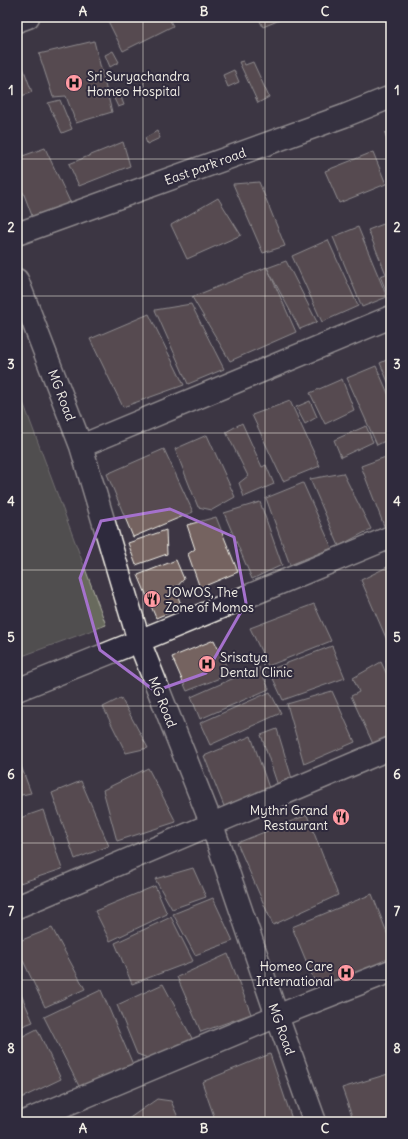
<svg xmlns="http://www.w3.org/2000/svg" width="408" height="1139" font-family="Delius,sans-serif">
	<rect width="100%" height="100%" fill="#3d3644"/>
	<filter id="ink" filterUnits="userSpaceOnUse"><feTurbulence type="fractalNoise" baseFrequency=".025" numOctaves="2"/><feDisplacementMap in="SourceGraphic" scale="8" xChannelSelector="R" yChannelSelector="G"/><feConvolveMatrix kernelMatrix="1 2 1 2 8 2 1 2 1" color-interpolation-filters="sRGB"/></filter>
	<g filter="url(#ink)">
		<path fill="#686b5d" stroke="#aeaea2" d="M17,386L106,625L17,658Z"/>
		<path fill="#746461" stroke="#f4f1e8" d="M106,17H168L173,26L123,51Z
			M258,17H282V19L263,27Z
			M94,41L112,112L76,123L66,96L53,97L39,54Z
			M113,51L119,62L110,67L105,55Z
			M243,61L245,65L253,62L269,97L258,103L239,62Z
			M21,62L32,92L17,98V63Z
			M234,70L239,82L228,87L223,75Z
			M118,89L124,105L118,107L111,92Z
			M60,100L72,129L62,133L48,103Z
			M157,131L160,138L147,144L145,138Z
			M391,131V152L385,133Z
			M123,142L130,166L79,186L69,164Z
			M45,148L70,202L34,221L23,192L17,194V158Z
			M373,152L386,184L339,203L325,171Z
			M259,182L285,246L263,253L233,184Z
			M218,198L241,235L187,259L171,225Z
			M391,221V300H390L380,276L386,274L368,230Z
			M358,227L387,297L362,307L333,237Z
			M328,240L358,306L322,322L292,256Z
			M286,261L317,322L300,329L267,268Z
			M267,267L296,332L230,361L192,297Z
			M191,304L224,369L188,384L155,310Z
			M149,314L184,385L123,407L90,339Z
			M391,358V389L380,363Z
			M376,366L391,400V438L377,445L347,378Z
			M342,379L354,410L325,424L310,393Z
			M290,401L320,466L283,481L252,415Z
			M310,401L317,417L305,424L296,407Z
			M242,423L262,467L266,465L274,484L244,497L239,483L248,476L226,432Z
			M366,426L373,442L341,457L334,440Z
			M207,435L235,497L212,510L198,507L175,449Z
			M164,449L193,512L133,537L107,474Z
			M391,455V529L386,531L361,466Z
			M343,473L371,529L339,546L310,479Z
			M303,483L332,548L290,565L266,498Z
			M260,502L282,565L252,579L224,513Z
			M216,517L238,572L200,588L188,554L195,549L187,525Z
			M166,530L167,554L136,565L128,543Z
			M176,560L184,579L175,589L182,607L156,618L138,575Z
			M391,565V646L390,647L361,580Z
			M314,604L331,641L268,666L250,628Z
			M214,640L230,674L187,691L172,657Z
			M332,646L345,678L283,700L269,670Z
			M391,657V675L386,660Z
			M381,662L390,681H391V731L387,733L389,742L373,744L351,696L359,692L353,678Z
			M259,667L269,689L200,719L191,697Z
			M332,691L355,742L304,764L287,704Z
			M270,692L281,713L210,745L200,723Z
			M121,698L148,748L126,753L103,707Z
			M277,729L293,782L279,789L261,735Z
			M251,736L269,788L224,806L204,756Z
			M17,755L31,793L17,796Z
			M148,768L176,822L117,841L103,790Z
			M81,781L109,846L75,859L52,793Z
			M43,810L62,869L17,884V819Z
			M307,815L338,895L273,925L237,843Z
			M193,868L206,897L172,909L155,879Z
			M155,886L167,914L110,941L95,911Z
			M372,894L391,943V964L319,992L292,927Z
			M213,898L233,941L195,955L173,914Z
			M171,917L193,961L132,984L115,943Z
			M52,928L85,989L45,1007L17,948V942Z
			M228,954L251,1014L201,1032L177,977Z
			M163,984L194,1042L153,1060L137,1054L117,1005Z
			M17,985L33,1022L17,1028Z
			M101,990L135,1069L82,1092L44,1017Z
			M37,1029L61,1079L17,1100V1039Z
			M270,1054L293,1122H216L202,1082Z
			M388,1074L391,1082V1122H354L342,1088Z
			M157,1099L171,1101L180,1122H124Z"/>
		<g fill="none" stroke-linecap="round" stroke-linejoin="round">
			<defs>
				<path id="street" d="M17,21L28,17
					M17,234L344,116L391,97
					M17,280L81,446L139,641L212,825L277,1016L315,1122
					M81,446L391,317
					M17,690L139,641L391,537
					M17,907L391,748
					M24,1122L277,1016L391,971"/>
			</defs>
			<use href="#street" stroke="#f4f1e8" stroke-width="25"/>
			<use href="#street" stroke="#2f2a3d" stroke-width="22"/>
		</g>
	</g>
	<path d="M0 0H408V1139H0ZM170,509L234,537L246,603L206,673L155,691L100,650L80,578L101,521Z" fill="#3d3644" fill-opacity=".55" fill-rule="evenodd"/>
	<path fill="none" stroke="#a571cd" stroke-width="3" stroke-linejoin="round" d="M170,509L234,537L246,603L206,673L155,691L100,650L80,578L101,521Z"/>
	<path fill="none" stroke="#f4f1e8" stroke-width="1" stroke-opacity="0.55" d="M143,17V1122M265,17V1122M17,159H391M17,296H391M17,433H391M17,570H391M17,706H391M17,843H391M17,980H391"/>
	<defs>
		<symbol id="hospital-disc" viewBox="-11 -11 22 22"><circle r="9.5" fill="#ff9aa2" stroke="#2f2a3d"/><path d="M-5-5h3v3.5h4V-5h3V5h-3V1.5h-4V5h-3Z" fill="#111"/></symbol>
		<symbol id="restaurant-disc" viewBox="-11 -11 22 22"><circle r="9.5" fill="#ff9aa2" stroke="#2f2a3d"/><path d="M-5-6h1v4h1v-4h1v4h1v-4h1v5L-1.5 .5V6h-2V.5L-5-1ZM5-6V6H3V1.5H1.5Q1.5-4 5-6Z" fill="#111"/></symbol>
	</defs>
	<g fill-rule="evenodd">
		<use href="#hospital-disc" x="64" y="73" width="20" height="20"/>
		<use href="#restaurant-disc" x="142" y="589" width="20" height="20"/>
		<use href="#hospital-disc" x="197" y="654" width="20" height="20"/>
		<use href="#restaurant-disc" x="331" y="807" width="20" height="20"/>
		<use href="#hospital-disc" x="336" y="963" width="20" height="20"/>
	</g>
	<g text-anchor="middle" stroke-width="4" stroke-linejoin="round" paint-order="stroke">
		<g font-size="13" fill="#f4f1e8" stroke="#2f2a3d" text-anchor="start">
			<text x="87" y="81">Sri Suryachandra<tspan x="87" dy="15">Homeo Hospital</tspan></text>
			<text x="165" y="597">JOWOS, The<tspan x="165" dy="15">Zone of Momos</tspan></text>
			<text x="220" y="662">Srisatya<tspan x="220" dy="15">Dental Clinic</tspan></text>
			<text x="328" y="815" text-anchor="end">Mythri Grand<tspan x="328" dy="15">Restaurant</tspan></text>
			<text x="333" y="971" text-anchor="end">Homeo Care<tspan x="333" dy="15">International</tspan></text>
		</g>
		<g font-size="13" fill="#f4f1e8" stroke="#2f2a3d">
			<text transform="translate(205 166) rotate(-20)" y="5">East park road</text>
			<text transform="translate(62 395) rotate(69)" y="5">MG Road</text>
			<text transform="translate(163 702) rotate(68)" y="5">MG Road</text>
			<text transform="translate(282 1029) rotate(70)" y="5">MG Road</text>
		</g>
	</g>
	<rect width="408" height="1139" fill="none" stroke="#2f2a3d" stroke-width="44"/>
	<rect x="22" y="22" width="364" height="1095" fill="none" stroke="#f4f1e8" stroke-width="1.5"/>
	<g font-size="13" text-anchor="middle" font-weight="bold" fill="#f4f1e8">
		<text x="83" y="16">A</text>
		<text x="204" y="16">B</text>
		<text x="325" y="16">C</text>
		<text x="11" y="95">1</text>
		<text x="397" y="95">1</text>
		<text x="11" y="232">2</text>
		<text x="397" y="232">2</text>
		<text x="11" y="369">3</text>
		<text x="397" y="369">3</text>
		<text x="11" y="506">4</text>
		<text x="397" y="506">4</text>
		<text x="11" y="642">5</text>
		<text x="397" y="642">5</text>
		<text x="11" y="779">6</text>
		<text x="397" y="779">6</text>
		<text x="11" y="916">7</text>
		<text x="397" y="916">7</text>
		<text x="11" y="1053">8</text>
		<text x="397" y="1053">8</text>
		<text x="83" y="1133">A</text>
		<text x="204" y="1133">B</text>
		<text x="325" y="1133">C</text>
	</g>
</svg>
